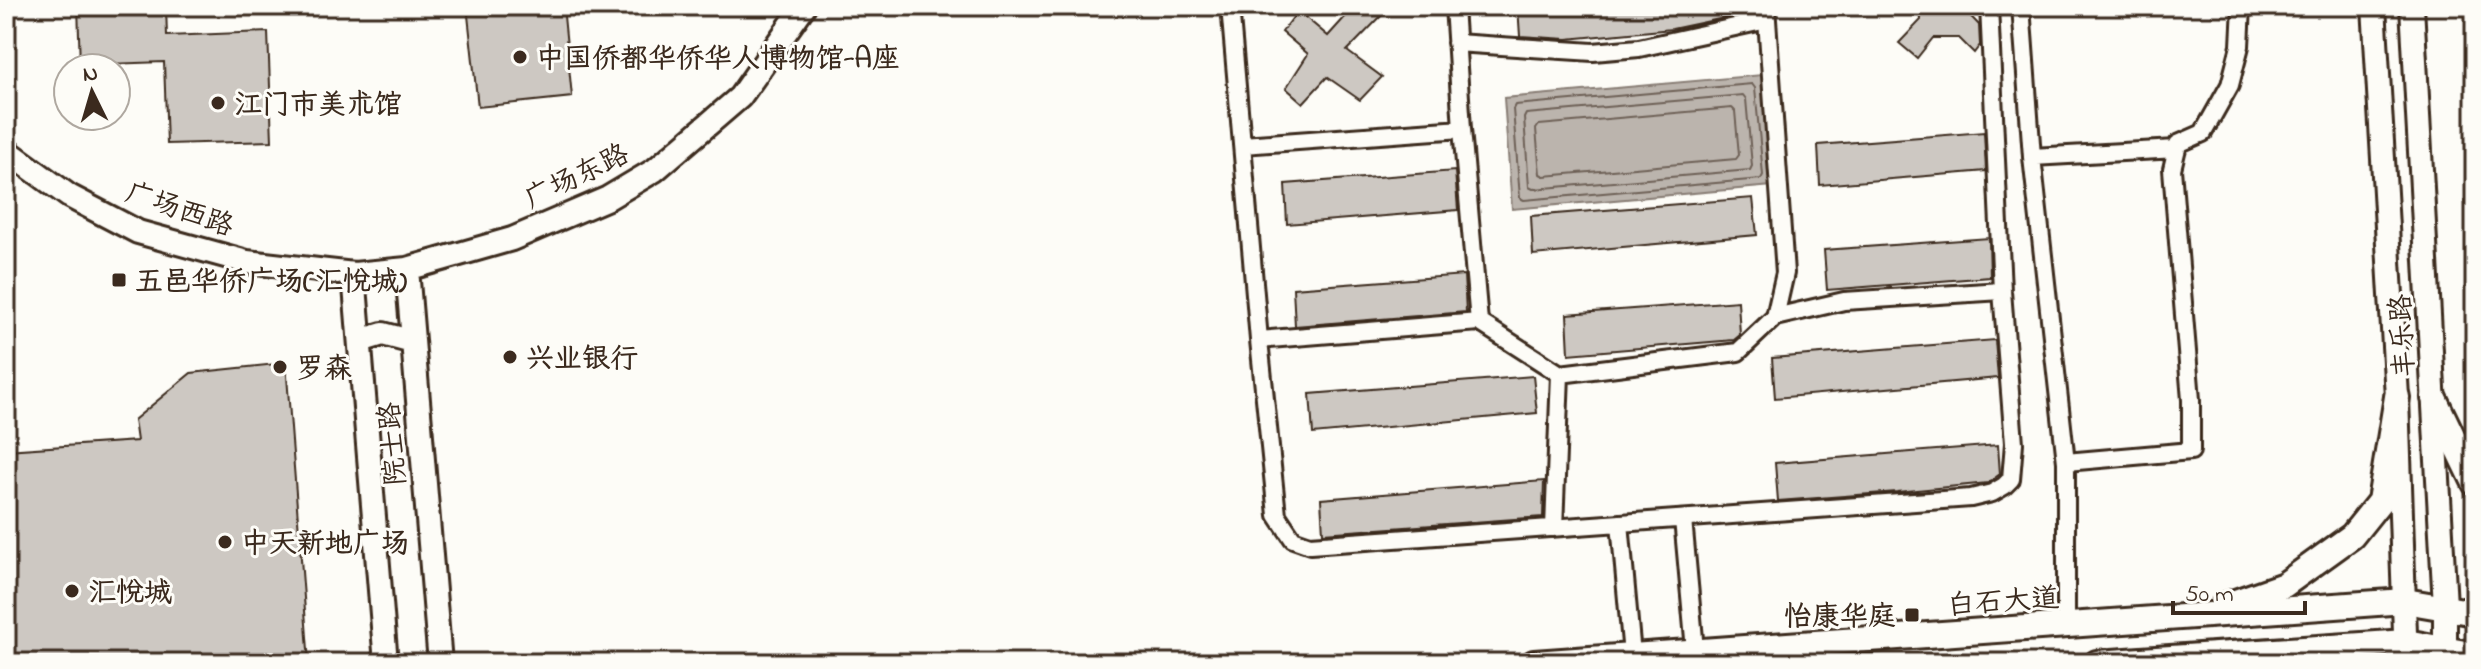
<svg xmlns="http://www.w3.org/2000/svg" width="2481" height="669" font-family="'Indie Flower','LXGW WenKai TC',sans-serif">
	<rect width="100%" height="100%" fill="#fdfcf7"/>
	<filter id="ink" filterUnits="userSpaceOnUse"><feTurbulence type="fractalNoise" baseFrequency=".0125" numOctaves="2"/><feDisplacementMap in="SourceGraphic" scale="16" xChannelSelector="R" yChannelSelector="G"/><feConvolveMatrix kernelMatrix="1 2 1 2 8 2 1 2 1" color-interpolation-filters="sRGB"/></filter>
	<g filter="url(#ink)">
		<path fill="#bbb4ad" stroke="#887d74" stroke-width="2" d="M1762,75L1772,186L1512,209L1504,98Z"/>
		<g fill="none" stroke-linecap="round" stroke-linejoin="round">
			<path stroke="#6e6157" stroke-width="2" d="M1752,84L1755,88L1763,175L1761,179L1524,200L1520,198L1513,109L1515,105Z
				M1743,95L1746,99L1752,166L1750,170L1533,189L1529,187L1524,118L1526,114Z
				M1732,108L1735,111L1739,155L1736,159L1544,176L1540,174L1536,129L1539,125Z"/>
		</g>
		<path fill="#cdc8c2" stroke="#3b2a1e" stroke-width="2" d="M78,6H166L167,36L268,32L272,141L167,144L164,62L80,65Z
			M467,6H563L572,97L478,107Z
			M1355,6H1391L1347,51L1382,77L1360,100L1327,77L1303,103L1286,88L1308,54L1282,32L1298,11L1328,36Z
			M1518,6H1742L1743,14L1672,29L1567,39L1520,36Z
			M1920,6H1961L1979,25L1980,45L1974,53L1959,38H1933L1917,58L1899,43L1921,20Z
			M1984,132L1986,171L1820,185L1818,145Z
			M1455,171L1458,210L1287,224L1285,184Z
			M1753,198L1757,235L1533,255L1531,216Z
			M1989,238L1990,277L1827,290L1824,250Z
			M1464,275L1466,312L1295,326L1293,288Z
			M1738,301L1740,335L1734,340L1569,354L1567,314Z
			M1995,340L1998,378L1775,398L1772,358Z
			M286,363L309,663H6V450L137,441L134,420L191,373Z
			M1533,376L1537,413L1313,434L1310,394Z
			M1998,445L2000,474L1988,483L1897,492L1778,501L1775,463Z
			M1544,481L1543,517L1323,533L1321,499Z"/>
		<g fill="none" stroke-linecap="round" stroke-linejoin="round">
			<defs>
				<path id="minor" d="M1230,6L1259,340L1277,515L1293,539L1310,545L1971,498L1992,493L2004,486L2011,479L2014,443L2002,291L1989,6
					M1454,6L1462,129
					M2021,6L2032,157L2066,462V626
					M1456,43L1593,52L1639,48L1767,20L1766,6
					M1242,145L1462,129L1479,322L1259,340
					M2032,157L2177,149
					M1775,317L1844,301L2002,291
					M1479,322L1560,374L1554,528
					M1560,374L1738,352L1775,317L1785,273L1767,20
					M2066,462L2191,451V400L2172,169L2178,144L2203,133L2230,85L2240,46L2242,6
					M1683,519L1695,650
					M1620,523L1632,655"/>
				<path id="secondary" d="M2374,6L2397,397L2406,663
					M2412,6L2445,606V663
					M6,150L69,196L138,232L247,262L354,274L407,269L512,239L608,198L655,170L740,97L804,6
					M407,269L440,663
					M354,274L386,663
					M360,341L383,334L413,342"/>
				<path id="primary" d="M2434,398L2475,483
					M2224,606L2284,585L2352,536L2380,501L2397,397
					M1534,663L2405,601L2475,613
					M2097,663L2406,642L2475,655"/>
			</defs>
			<use href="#minor" stroke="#3b2a1e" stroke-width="22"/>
			<use href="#secondary" stroke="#3b2a1e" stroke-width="28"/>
			<use href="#primary" stroke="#3b2a1e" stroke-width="30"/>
			<use href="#minor" stroke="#fdfcf7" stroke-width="16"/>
			<use href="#secondary" stroke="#fdfcf7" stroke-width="22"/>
			<use href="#primary" stroke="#fdfcf7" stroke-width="24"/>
		</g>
	</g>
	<g fill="#3b2a1e" stroke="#fdfcf7" stroke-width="3">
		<circle cx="520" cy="57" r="8"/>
		<circle cx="218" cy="103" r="8"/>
		<rect x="111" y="272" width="16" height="16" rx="4"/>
		<circle cx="510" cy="357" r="8"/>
		<circle cx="280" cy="367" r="8"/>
		<circle cx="225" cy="542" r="8"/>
		<circle cx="72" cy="591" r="8"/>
		<rect x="1904" y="607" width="16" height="16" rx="4"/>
	</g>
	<g text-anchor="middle" stroke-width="6" stroke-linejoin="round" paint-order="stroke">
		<g font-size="28" font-weight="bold" fill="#3b2a1e" stroke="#fdfcf7" text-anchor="start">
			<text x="536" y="67">中国侨都华侨华人博物馆-A座</text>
			<text x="234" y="113">江门市美术馆</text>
			<text x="135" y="290">五邑华侨广场(汇悦城)</text>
			<text x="526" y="367">兴业银行</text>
			<text x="296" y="377">罗森</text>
			<text x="241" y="552">中天新地广场</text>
			<text x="88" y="601">汇悦城</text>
			<text x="1896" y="625" text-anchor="end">怡康华庭</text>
		</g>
		<g font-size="28" fill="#3b2a1e" stroke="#fdfcf7">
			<text transform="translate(576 175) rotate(-26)" y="10">广场东路</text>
			<text transform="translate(180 208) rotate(19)" y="10">广场西路</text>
			<text transform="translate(2401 336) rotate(-93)" y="10">丰乐路</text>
			<text transform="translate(391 444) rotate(-95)" y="10">院士路</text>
			<text transform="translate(2003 600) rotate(-4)" y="10">白石大道</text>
		</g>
	</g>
	<rect width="2481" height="669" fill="none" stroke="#fdfcf7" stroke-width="32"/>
	<rect x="16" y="16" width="2449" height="637" fill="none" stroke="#3b2a1e" stroke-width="3" filter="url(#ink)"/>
	<g transform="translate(92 92) rotate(355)"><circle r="38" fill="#fdfcf7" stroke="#afa8a0" stroke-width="2"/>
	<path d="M0-6L14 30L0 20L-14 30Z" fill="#3b2a1e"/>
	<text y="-12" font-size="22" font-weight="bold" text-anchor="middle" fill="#3b2a1e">N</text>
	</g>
	<path d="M2173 601v12h132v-12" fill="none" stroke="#3b2a1e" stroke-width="4"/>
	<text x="2185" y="601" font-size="24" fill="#3b2a1e" stroke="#fdfcf7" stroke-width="6" paint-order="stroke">50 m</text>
</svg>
